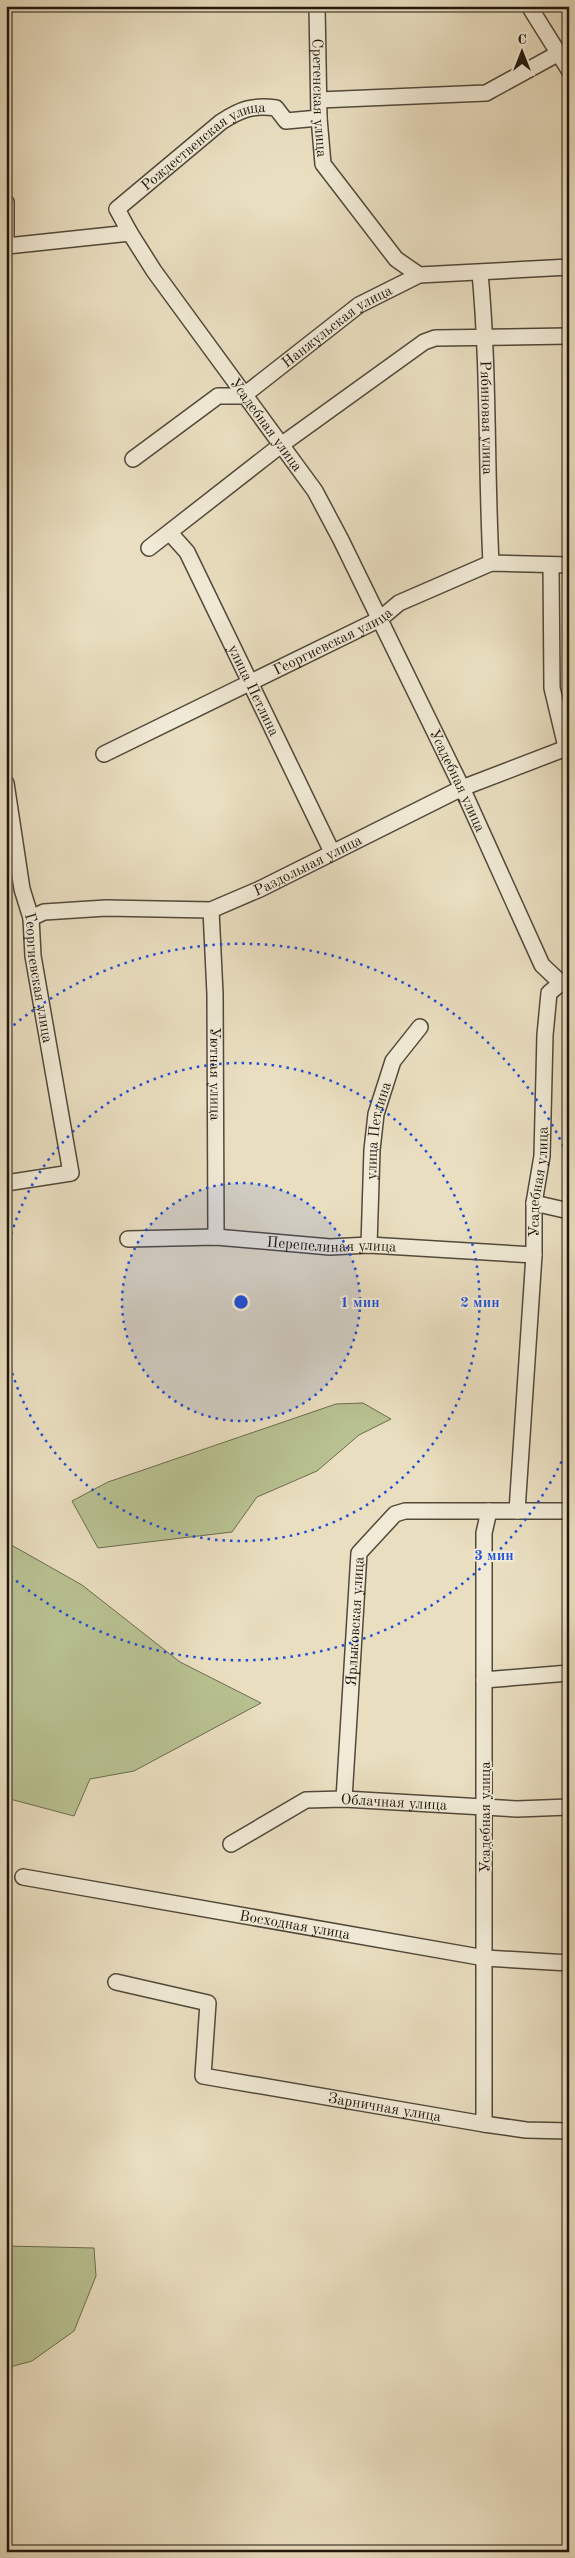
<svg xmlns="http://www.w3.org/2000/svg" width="575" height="2558" font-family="'Old Standard TT',serif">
	<rect width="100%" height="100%" fill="#e9dec0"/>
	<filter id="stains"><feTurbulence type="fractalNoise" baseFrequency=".004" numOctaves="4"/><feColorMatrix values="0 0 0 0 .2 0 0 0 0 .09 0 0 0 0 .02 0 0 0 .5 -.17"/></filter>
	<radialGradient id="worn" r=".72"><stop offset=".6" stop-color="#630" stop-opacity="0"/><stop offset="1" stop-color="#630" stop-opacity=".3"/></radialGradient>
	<path fill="#b8c191" stroke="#6c6c4f" d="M363,1403L391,1419L359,1435L317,1471L257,1497L232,1532L98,1548L72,1501L108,1482L336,1404Z
		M6,1542L82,1585L180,1662L261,1703L134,1771L90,1779L74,1816L6,1798Z
		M6,2246L94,2248L96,2276L74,2331L32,2361L6,2368Z"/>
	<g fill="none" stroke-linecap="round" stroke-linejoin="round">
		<defs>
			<g id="minor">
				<path id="s1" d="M317,6L319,118L323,164L396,259L419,275"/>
				<path d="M529,6L569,70"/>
				<path d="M319,100L486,93L559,53"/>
				<path d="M6,202V249"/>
				<path id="s2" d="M130,233L117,209L221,122C241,109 252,105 276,108L286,121L319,118"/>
				<path id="s3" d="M7,246L130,233L154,271L315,491L341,540L462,788L542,965L561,983"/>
				<path id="s4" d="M480,273C489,369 486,466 491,563"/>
				<path id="s5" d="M133,459L218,396H243L359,305L419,275L569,267"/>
				<path id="s6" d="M170,533L187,552L332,852"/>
				<path d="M149,548L281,445L424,342L435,338L569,336"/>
				<path d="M551,565L552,688L566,747"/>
				<path id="s7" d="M104,754L380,619L399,603L491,563L569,565"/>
				<path id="s8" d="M6,783L22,889L31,918L33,956L71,1173L6,1183"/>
				<path id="s9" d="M211,910L215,994L216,1237"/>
				<path id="s10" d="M31,918L44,912L106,908L211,910L260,889L462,788L569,747"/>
				<path d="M534,1203L569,1211"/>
				<path id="s11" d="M128,1239L216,1237L330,1247L369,1245L534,1255"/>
				<path id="s12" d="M369,1245L372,1150L376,1114L393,1061L420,1027"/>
				<path id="s13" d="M517,1511L534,1255V1203L542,1156L545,1035L549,993L561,983"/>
				<path d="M484,1680L569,1673"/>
				<path id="s14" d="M344,1799L359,1553L395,1514L405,1511H569"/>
				<path id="s15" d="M231,1844L306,1800L344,1799L517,1809L569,1807"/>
				<path id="s16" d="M23,1877L485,1958L569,1963"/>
				<path id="s17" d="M116,1982L208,2003L203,2076L484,2124L526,2130L569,2131"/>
				<path d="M484,2124V1533L489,1511"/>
			</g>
		</defs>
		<use href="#minor" stroke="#52493a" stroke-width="18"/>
		<use href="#minor" stroke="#f1ead6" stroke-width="15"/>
	</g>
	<circle cx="241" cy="1302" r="119" fill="#1d4ed8" fill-opacity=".12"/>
	<g fill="none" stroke="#1d4ed8" stroke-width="2.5" stroke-dasharray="2.5 5">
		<circle cx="241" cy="1302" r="119"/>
		<path d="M6 1256A239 239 0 1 1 6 1348"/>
		<path d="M568 1448A358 358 0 0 1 8 1574M8 1030A358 358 0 0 1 568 1156"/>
	</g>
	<g text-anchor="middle" stroke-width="4" stroke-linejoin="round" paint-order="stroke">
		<g font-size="15" fill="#1f170d" stroke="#f1ead6">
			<text dy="5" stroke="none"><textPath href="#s1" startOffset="92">Сретенская улица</textPath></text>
			<text dy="5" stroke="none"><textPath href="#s2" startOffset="136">Рождественская улица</textPath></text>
			<text dy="5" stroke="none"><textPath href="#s5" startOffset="248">Нанжульская улица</textPath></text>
			<text dy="5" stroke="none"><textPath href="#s4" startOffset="145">Рябиновая улица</textPath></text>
			<text dy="5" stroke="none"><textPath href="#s3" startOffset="359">Усадебная улица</textPath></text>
			<text dy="5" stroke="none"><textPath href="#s7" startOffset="255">Георгиевская улица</textPath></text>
			<text dy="5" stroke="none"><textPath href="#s6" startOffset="179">улица Петлина</textPath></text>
			<text dy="5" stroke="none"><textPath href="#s3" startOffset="764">Усадебная улица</textPath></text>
			<text dy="5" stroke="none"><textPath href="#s10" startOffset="288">Раздольная улица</textPath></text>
			<text dy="5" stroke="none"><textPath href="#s8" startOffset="198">Георгиевская улица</textPath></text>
			<text dy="5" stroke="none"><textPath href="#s9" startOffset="164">Уютная улица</textPath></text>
			<text dy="5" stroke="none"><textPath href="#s12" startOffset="115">улица Петлина</textPath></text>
			<text dy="5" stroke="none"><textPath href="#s13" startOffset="330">Усадебная улица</textPath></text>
			<text dy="5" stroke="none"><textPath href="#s11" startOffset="204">Перепелиная улица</textPath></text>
			<text dy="5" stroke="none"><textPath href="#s14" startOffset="178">Ярлыковская улица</textPath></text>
			<text dy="5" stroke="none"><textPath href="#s15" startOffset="175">Облачная улица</textPath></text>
			<text transform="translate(485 1817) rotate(-90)" y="5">Усадебная улица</text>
			<text dy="5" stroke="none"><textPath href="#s16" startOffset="276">Восходная улица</textPath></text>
			<text dy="5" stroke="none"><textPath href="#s17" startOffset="352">Зарничная улица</textPath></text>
		</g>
	</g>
	<circle cx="241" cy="1302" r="8" fill="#1d4ed8" stroke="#f1ead6" stroke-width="2.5"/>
	<g font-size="15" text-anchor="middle" font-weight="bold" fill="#1d4ed8" stroke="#f1ead6" stroke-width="4" stroke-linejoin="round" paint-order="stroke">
		<text x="360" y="1307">1 мин</text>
		<text x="480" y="1307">2 мин</text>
		<text x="494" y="1560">3 мин</text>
	</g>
	<rect width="575" height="2558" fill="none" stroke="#e9dec0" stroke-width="25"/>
	<rect x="8" y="8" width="560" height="2543" fill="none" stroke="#1f170d" stroke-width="2.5"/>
	<rect x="12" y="12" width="550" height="2533" fill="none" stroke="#1f170d"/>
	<g transform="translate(522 52)" stroke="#f1ead6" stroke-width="4" paint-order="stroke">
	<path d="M0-4L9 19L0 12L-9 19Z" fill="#1f170d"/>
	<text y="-8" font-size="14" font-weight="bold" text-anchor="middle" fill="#1f170d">С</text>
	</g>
	<rect width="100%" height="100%" filter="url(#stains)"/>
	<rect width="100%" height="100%" fill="url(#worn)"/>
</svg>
